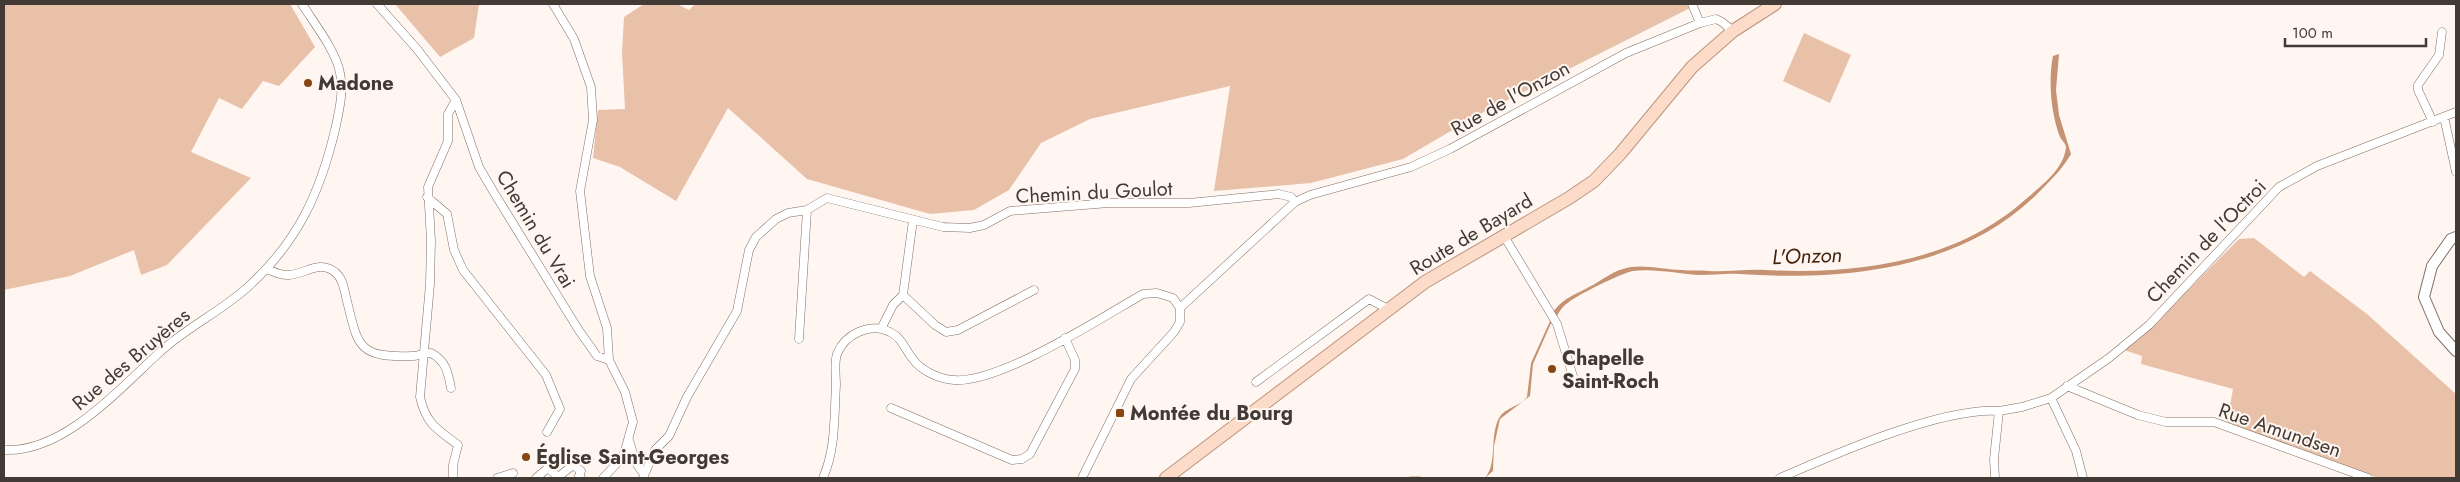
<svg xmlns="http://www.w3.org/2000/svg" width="2460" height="482" font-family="Jost,sans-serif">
	<rect width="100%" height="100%" fill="#fff6f1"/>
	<path fill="#e9c1a8" d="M4,4H290L315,47L279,86L263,81L242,109L219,98L191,152L251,178L167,265L141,275L134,250L70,276L4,290Z
		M395,4H479L474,38L440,57Z
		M644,4H677L689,10L695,4H1698L1480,114L1403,159L1311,183L1214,191L1230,86L1090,119L1041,143L1009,190L974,210L930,214L807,179L728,108L676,201L620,167L593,158L598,110L625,109L622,53L624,17Z
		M1804,33L1851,55L1830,103L1783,81Z
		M2254,238L2304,277L2310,271L2367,314L2456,394V478H2378L2227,422L2233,389L2141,364L2142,356L2124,350L2142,336L2239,239Z"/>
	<path fill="#c59373" d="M2059,54L2056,90L2059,115L2071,154C2063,168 2053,178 2042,189C1965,270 1845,281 1739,274C1726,273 1714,275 1701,275C1680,274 1653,268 1633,271C1624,272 1577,295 1569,302C1562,306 1559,313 1555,319L1552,314C1562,298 1575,295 1591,286C1602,280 1612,272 1623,269C1641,263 1663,270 1682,270C1691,271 1700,270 1709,271C1727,272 1747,269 1765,270C1857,275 1956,262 2026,199C2042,185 2064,169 2066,147C2065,142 2062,141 2060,137C2051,114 2048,80 2053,56Z
		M1551,319L1552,321L1533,364L1530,396L1500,419L1494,446L1493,471L1485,478C1498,462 1489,437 1499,418C1505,407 1520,407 1527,397L1531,363Z"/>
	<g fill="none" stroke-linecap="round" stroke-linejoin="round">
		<path stroke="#c59373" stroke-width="3" d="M1410,478H1420"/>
		<defs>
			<path id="minor" d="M377,4L417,49L456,100L479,167L493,191L578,329L597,356L609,360
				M553,4L574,39L591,87L593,120L580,191L590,276L607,328L609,360L625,392L633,422L623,457L603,478
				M1692,4L1700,23
				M2444,117L2456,172
				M2433,122L2418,90V85L2439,55L2442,32
				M427,197L447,214L454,250L463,270L546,375L560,409L547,432
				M1504,236L1557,324L1575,383
				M267,269C274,272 281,276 289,275C306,274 320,259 336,273C343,279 344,289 346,297C358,345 356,358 412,356C418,356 424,353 431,353C446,361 448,372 451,388
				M903,295L935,325L946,332L958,330L1034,290
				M1180,308L1295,202L1310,195L1411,167L1450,149L1626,53L1700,23L1716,19L1722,22L1733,31
				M881,329L893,305L903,295L913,220
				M799,339L807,210
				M1256,382L1369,299L1388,309
				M2067,386L2138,415L2166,422H2214L2368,478
				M2051,398L2076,451L2083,478
				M891,408L1012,460L1022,459L1030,454L1075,369V360L1065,338
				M629,440L636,463L643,473
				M4,450C64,453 119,389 160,352C187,327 222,311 249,286C298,241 320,193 335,130C339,111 344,92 340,73C336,51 314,23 302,4
				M453,478V465L458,445C437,429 426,424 420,397L430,284L431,241L428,187L448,141V114L456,100
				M497,478L513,473
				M536,478L548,468L558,477
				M557,478L573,465L581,471L579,476L581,478
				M643,478L655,450L669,436L687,397L737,311L749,250L756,237L776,219L788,213L807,210L827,198L943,227L970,228L984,225L1010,211L1109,203H1189L1279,194L1291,197L1295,202
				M823,478C836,448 834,417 836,385C836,376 834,363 837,354C845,334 870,322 890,332C901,337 905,349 912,358C921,371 939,379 954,380C999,384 1101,318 1143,294L1157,293L1173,298L1180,308V322L1174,332L1131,379L1082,478
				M1780,478C1835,454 1942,407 1999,411
				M1995,478L1994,459L1999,411L2022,407L2051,398L2109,358L2149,325L2279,187L2317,166L2456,112"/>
			<path id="tertiary" d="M2456,237L2451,239L2432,266L2424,297L2439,332L2456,351"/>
			<path id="primary" d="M1166,478L1425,282L1569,198L1594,181L1620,154L1692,67L1733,31L1775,4"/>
		</defs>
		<use href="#minor" stroke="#816e63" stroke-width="9"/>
		<use href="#tertiary" stroke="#816e63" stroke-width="12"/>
		<use href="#primary" stroke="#ba947e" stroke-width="14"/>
		<use href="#minor" stroke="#fff" stroke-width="8"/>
		<use href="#tertiary" stroke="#fff" stroke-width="10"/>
		<use href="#primary" stroke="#fcdcc9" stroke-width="12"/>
	</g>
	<g fill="#874611" stroke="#fff6f1" stroke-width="2">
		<circle cx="308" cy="83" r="5"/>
		<circle cx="1552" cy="369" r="5"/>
		<rect x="1115" y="408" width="10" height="10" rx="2.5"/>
		<circle cx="526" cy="457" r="5"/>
	</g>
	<g text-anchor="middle" stroke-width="4" stroke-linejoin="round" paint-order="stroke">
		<g font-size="20" font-weight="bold" fill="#423a35" stroke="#fff6f1" text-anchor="start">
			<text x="318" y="90">Madone</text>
			<text x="1562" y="365">Chapelle<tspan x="1562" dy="23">Saint-Roch</tspan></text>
			<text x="1130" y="420">Montée du Bourg</text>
			<text x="536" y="464">Église Saint-Georges</text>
		</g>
		<g font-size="20" fill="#423a35" stroke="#fff6f1">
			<text transform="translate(1510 98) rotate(-29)" y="7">Rue de l'Onzon</text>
			<text transform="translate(1094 192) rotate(-3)" y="7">Chemin du Goulot</text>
			<text transform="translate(536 229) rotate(59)" y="7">Chemin du Vrai</text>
			<text transform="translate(1471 234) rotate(-31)" y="7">Route de Bayard</text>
			<text transform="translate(2206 241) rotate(-46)" y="7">Chemin de l'Octroi</text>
			<text transform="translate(131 359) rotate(-40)" y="7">Rue des Bruyères</text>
			<text transform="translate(2280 430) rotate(19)" y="7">Rue Amundsen</text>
		</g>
		<g font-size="21" font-style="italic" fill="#46240b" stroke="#fff6f1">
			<text transform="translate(1807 256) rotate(-2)" y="7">L'Onzon</text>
		</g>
	</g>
	<rect width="2460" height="482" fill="none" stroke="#423a35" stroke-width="10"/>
	<path d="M2285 38v8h141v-8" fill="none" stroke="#423a35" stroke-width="2.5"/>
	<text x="2292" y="38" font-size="15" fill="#423a35" stroke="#fff6f1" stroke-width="4" paint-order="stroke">100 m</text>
</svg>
